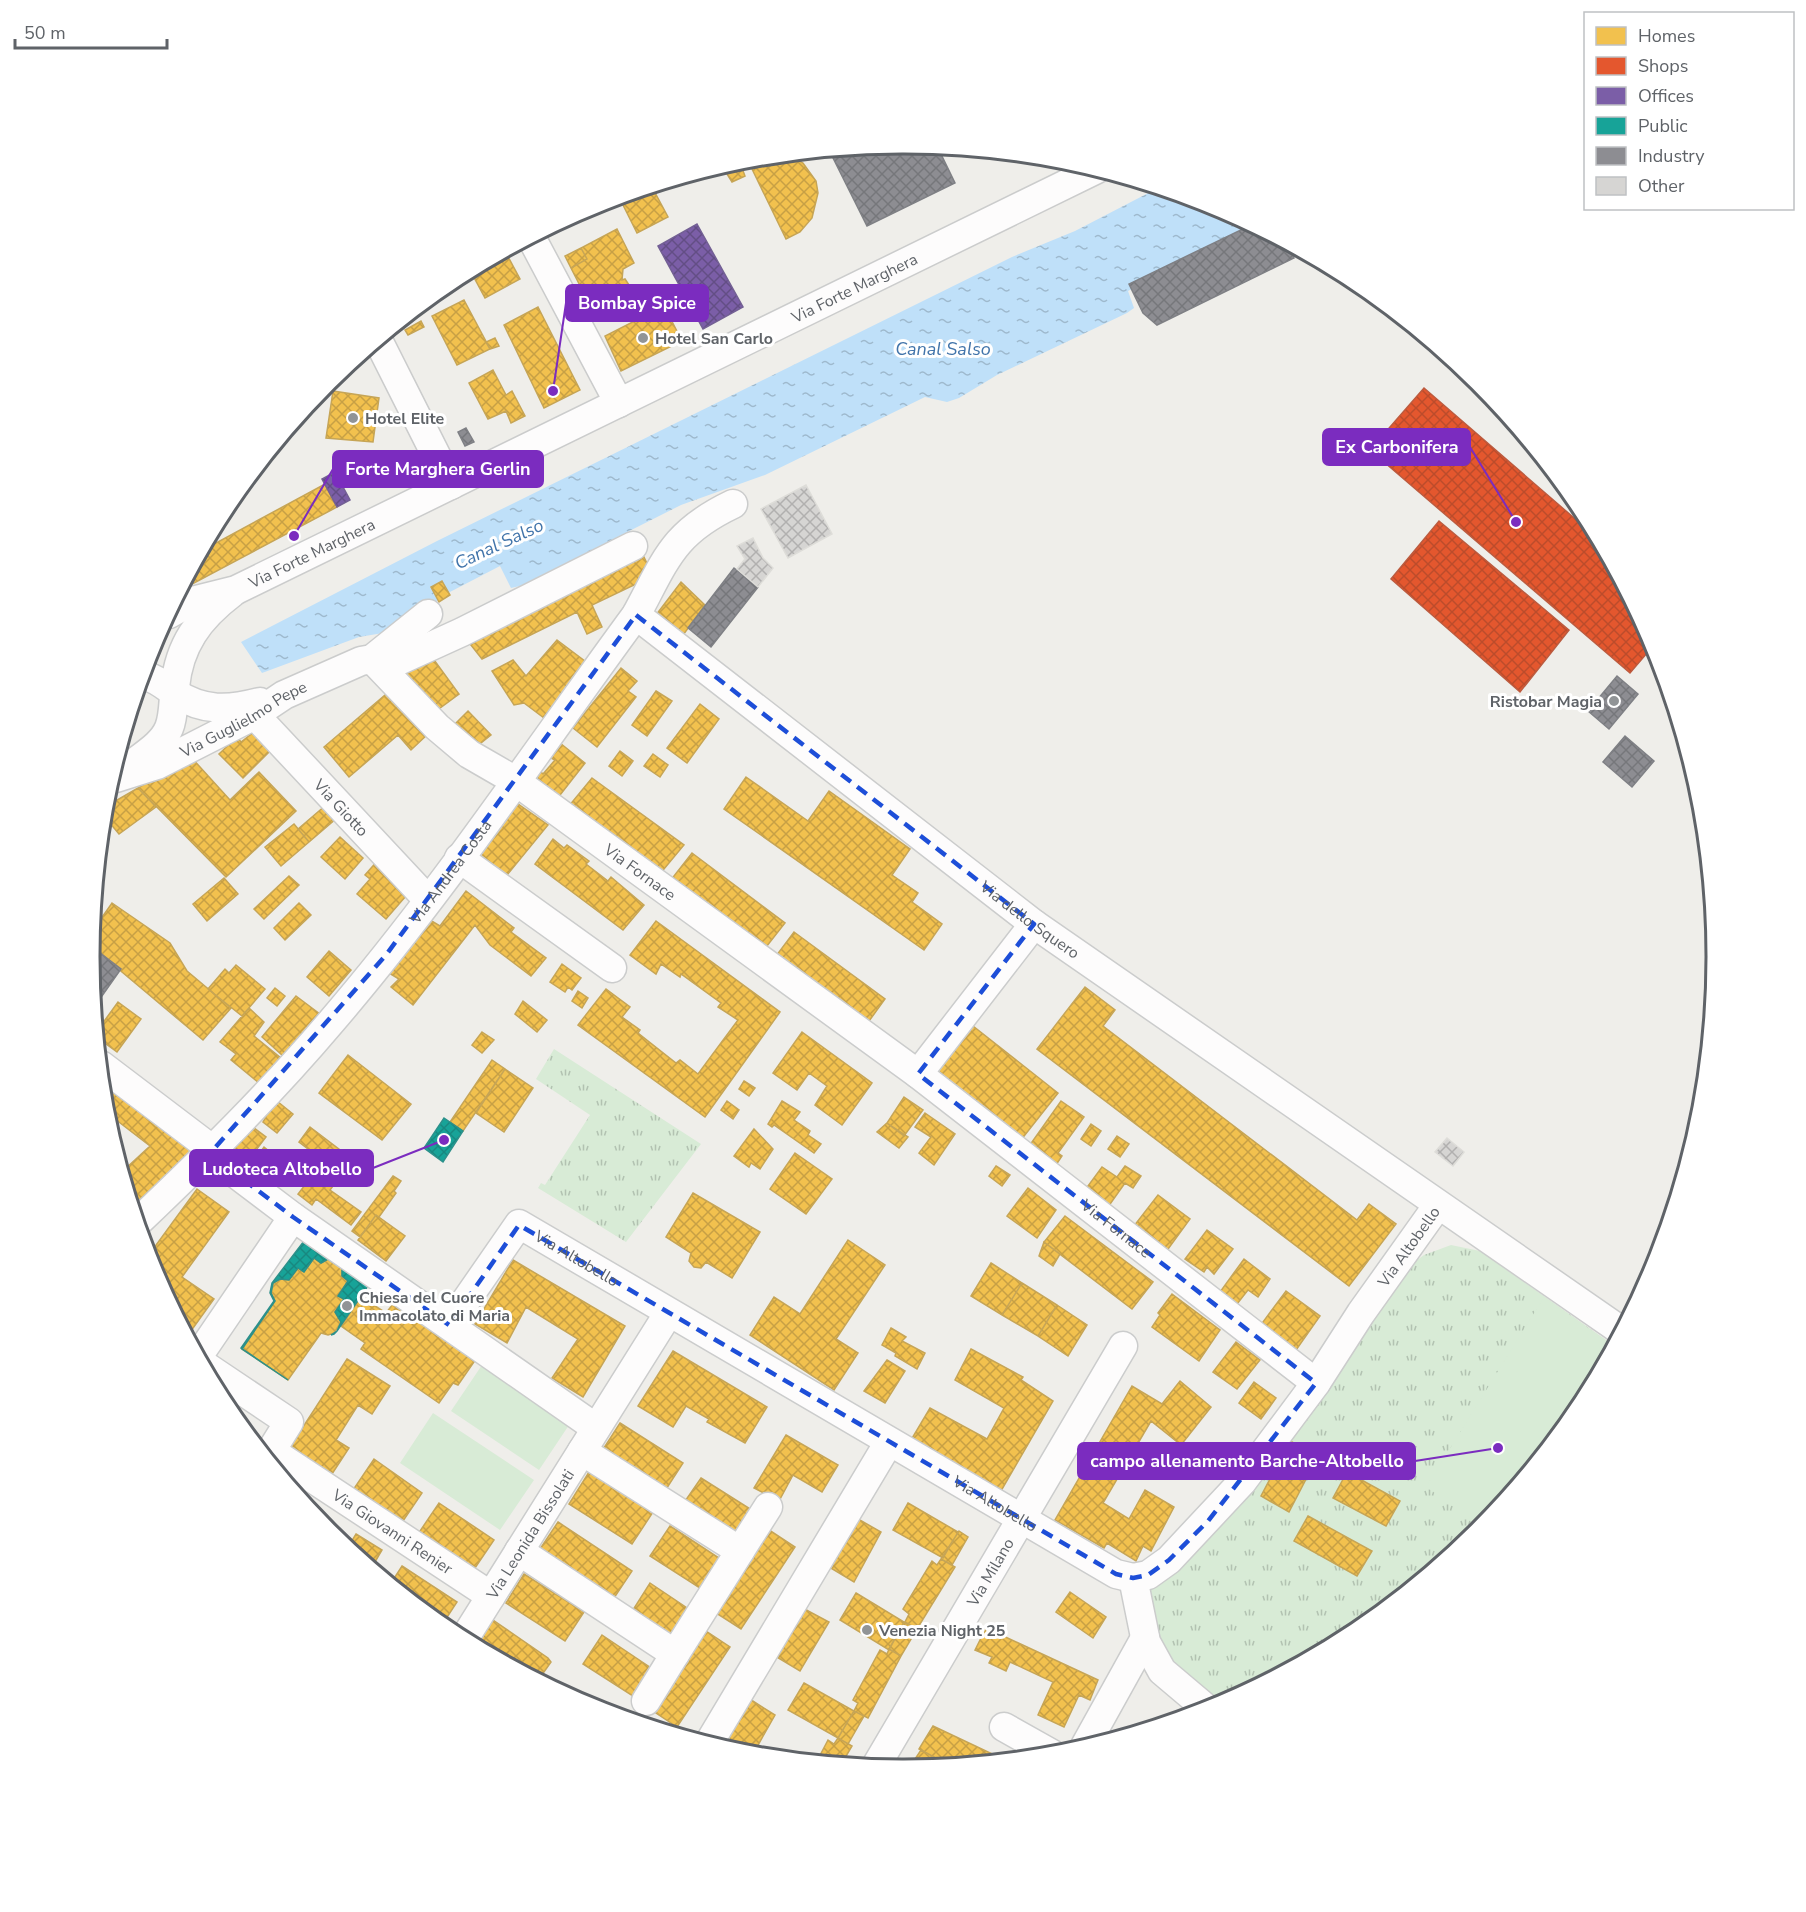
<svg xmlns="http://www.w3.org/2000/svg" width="1806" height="1912" font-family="'Nunito Sans',sans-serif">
	<defs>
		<pattern id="grass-tufts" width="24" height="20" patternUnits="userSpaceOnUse" patternTransform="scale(1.5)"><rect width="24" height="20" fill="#d8ebd6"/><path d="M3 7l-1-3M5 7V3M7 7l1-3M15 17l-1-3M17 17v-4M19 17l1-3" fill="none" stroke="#b2c2b1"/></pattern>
		<pattern id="water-ripples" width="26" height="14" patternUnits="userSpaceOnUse" patternTransform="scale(1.5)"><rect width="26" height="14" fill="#bfe0f9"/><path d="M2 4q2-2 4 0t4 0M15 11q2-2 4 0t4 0" fill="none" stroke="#9eb9cd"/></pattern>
		<pattern id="homes-cross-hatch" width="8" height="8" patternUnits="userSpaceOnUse" patternTransform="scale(1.5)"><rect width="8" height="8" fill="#f2c14e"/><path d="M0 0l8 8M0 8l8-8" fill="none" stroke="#c7a045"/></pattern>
		<pattern id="shops-cross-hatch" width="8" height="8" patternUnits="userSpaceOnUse" patternTransform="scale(1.5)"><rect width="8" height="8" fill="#e4572e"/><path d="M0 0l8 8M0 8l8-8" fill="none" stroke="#bc4c2b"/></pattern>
		<pattern id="offices-cross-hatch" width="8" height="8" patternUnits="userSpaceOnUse" patternTransform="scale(1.5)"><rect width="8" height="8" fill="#7b5ea7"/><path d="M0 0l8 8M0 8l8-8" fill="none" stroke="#634e85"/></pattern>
		<pattern id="public-cross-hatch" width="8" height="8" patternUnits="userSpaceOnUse" patternTransform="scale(1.5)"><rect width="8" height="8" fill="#17a398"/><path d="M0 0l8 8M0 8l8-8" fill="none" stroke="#188880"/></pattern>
		<pattern id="industry-cross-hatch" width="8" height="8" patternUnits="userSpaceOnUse" patternTransform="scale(1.5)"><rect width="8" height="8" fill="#8d8d92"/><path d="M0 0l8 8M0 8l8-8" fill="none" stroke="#76777b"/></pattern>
		<pattern id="building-cross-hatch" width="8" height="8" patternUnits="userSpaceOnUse" patternTransform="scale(1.5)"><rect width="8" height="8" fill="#d6d5d3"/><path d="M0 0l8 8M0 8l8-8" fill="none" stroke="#b1b0af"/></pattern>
	</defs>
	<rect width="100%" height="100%" fill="#efeeea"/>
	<path fill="url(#grass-tufts)" d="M554,1049L701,1144L626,1242L538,1188L541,1183L545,1185L590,1115L536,1079Z
		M1451,1245L1480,1251L1613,1345L1579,1408L1478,1531L1354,1632L1222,1703L1171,1661L1156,1630L1149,1591L1208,1536L1398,1274L1424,1255Z"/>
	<path fill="#d8ebd6" d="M1544,1297L1613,1345L1579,1408L1483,1525L1426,1487Z
		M482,1365L569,1425L539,1470L451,1411Z
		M433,1413L534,1480L500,1530L400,1463Z"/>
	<path fill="url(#water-ripples)" d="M1158,188L1214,205L1254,226L1128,291L1134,308L1127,313L997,375L959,398L947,402L925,397L765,475L681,505L520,586L511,588L500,566L448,593L395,631L359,637L262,673L241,642L437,541L1012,257L1075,231Z"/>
	<path fill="url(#homes-cross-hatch)" stroke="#c6a556" stroke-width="1.5" d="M774,157L794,158L803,163L816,181L818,193L812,218L800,232L786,239L751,167Z
		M739,160L745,176L732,182L722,166Z
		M652,187L668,217L637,233L619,197Z
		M589,206L593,213L556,232L553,226Z
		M617,229L634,263L623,269L622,280L625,279L633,291L593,311L571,268L587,259L581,248Z
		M581,248L587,259L571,268L565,256Z
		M505,251L520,279L485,298L470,270Z
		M464,300L490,349L457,365L432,316Z
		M664,306L682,341L621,371L605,336Z
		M538,307L580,390L544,408L504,325Z
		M421,321L424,327L408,335L405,330Z
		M495,338L499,346L490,349L486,342Z
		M493,370L506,395L512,391L525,416L511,423L506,411L488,419L469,383Z
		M335,375L333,391L321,390L328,381Z
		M333,391L379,398L373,442L326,438Z
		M325,484L337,507L181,590L203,550Z
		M643,555L653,576L592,605L602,627L587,634L577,612L482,659L467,640Z
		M442,581L450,595L439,602L431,587Z
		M681,582L705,605L678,642L653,619Z
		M557,640L594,668L552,724L524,703L514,705L492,671L513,660L526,676Z
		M429,653L459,694L432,714L402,672Z
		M621,668L637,681L628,691L636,697L597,747L573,728Z
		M392,689L429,733L411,750L398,735L349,777L324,747Z
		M656,691L672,701L647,736L632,725Z
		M700,704L719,719L687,763L667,748Z
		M468,711L491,735L476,747L455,724Z
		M254,732L272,749L243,778L219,754L237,737L241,742Z
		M560,743L585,763L553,804L527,785L539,770L543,774L555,760L549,757Z
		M620,751L633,761L622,776L609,766Z
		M653,754L668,765L660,777L644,766Z
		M190,756L230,800L259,772L296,811L226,877L138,788Z
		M746,777L808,821L829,791L910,849L892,875L918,893L912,902L942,924L924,950L724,809Z
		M592,778L684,845L659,875L568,807Z
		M138,788L156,807L119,834L104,816L105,807Z
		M511,799L548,825L503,880L468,854Z
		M326,805L337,818L309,842L298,829Z
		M294,824L309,842L281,866L265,847Z
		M340,837L363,858L345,879L321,857Z
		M553,839L564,848L567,845L589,861L586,864L608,881L611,877L644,905L623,930L535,864Z
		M692,853L785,923L763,951L670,881Z
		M379,859L412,889L386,919L357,894L370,879L365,875Z
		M289,876L299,885L264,919L254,909Z
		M224,878L238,894L207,921L193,904Z
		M466,891L514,928L511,932L546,958L531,976L490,945L475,925L413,1005L391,987L399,979L389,973L430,920L440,926Z
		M112,903L170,943L187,971L231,1008L203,1040L91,946L93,930Z
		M299,903L311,915L285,940L274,928Z
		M656,921L780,1012L705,1117L578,1025L606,989L630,1007L622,1017L640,1030L638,1033L676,1063L680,1060L698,1074L738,1020L718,1007L721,1003L681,974L680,977L661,964L656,974L630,955Z
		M794,932L885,999L864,1028L773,960Z
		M329,951L351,970L329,996L307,977Z
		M562,964L581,978L572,990L568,987L565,992L550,982Z
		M236,965L265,989L242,1016L208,989L225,969L229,973Z
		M1085,987L1115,1010L1103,1026L1357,1220L1369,1204L1396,1224L1349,1286L1037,1049Z
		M275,988L285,996L277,1006L267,998Z
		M578,991L588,998L582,1008L572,1001Z
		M296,996L320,1014L283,1056L262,1037Z
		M523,1001L547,1020L537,1032L515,1014Z
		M118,1002L141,1019L117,1052L98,1038L97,1031Z
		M249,1008L264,1022L254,1036L281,1058L259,1083L231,1060L236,1054L220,1042Z
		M973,1026L1058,1093L1021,1140L936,1073Z
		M482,1032L494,1040L482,1053L472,1045Z
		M802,1032L872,1083L842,1125L815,1105L827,1086L809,1073L797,1090L773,1073Z
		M348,1055L411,1104L382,1140L319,1093Z
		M492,1060L505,1069L463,1131L450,1122Z
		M505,1069L533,1088L504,1132L476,1113Z
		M101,1070L199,1147L136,1203L131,1197L123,1171L150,1146L111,1116L107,1121Z
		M744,1081L755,1088L749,1096L739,1089Z
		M272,1097L293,1114L277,1133L263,1122L266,1117L259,1112Z
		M904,1097L923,1110L904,1136L887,1123Z
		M727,1101L739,1110L733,1119L721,1110Z
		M782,1101L800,1112L794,1120L810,1131L808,1135L821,1144L814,1153L774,1125L772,1127L768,1124Z
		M1061,1101L1084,1117L1058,1153L1062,1156L1054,1168L1027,1149Z
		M925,1113L955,1134L934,1165L919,1153L931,1137L915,1127Z
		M246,1122L266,1137L247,1162L227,1147Z
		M887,1123L908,1137L899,1148L877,1132Z
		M1091,1124L1101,1131L1091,1146L1081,1139Z
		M310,1127L344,1153L333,1168L299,1142Z
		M754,1129L773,1149L760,1169L751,1163L749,1167L734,1156Z
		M1117,1136L1129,1144L1120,1157L1108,1149Z
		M264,1147L275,1156L277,1152L293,1165L284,1177L275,1170L272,1174L254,1161Z
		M795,1153L832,1179L806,1214L770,1189Z
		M996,1166L1010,1175L1002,1186L989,1176Z
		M1125,1166L1141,1176L1133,1188L1125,1183L1108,1207L1085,1190L1102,1167L1117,1177Z
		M318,1168L336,1182L330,1190L361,1212L351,1225L316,1199L312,1205L298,1194Z
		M393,1176L401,1181L394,1191L396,1193L379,1217L376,1215L360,1237L352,1231Z
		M1028,1188L1056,1210L1037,1238L1007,1216Z
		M197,1189L229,1212L182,1277L214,1299L188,1335L148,1256Z
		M693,1193L760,1232L732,1278L706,1262L701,1268L694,1267L689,1261L691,1253L666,1237Z
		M1158,1195L1190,1219L1163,1256L1130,1231Z
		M376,1215L405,1236L386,1261L358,1240Z
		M1065,1216L1153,1282L1132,1309L1044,1242Z
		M1207,1230L1233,1249L1214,1274L1207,1267L1204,1272L1185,1259Z
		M848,1240L885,1265L836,1339L858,1353L834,1390L750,1335L774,1297L800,1314Z
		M1044,1242L1060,1254L1053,1266L1039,1256Z
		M314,1258L321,1263L328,1259L342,1268V1276L348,1281L338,1296L344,1299L335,1312L341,1322L334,1333L328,1335L321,1333L288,1380L242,1349L275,1301L271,1293L273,1283L280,1279L289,1280L298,1268L304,1272Z
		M1244,1259L1270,1279L1258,1297L1248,1290L1237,1304L1220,1292Z
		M513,1260L625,1326L583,1397L552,1378L578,1339L526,1307L507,1343L475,1324Z
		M991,1263L1022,1283L1002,1315L971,1296Z
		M1022,1283L1057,1305L1038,1336L1002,1315Z
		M1286,1291L1320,1316L1294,1353L1260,1326Z
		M1172,1294L1220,1330L1199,1361L1152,1327L1160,1315L1158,1313Z
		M361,1297L386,1313L393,1304L476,1359L458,1385L453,1383L439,1403L361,1349L365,1343L341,1326Z
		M1057,1305L1087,1325L1068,1356L1038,1336Z
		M891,1328L906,1337L902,1341L925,1353L917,1369L895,1356L896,1353L882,1345Z
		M1236,1342L1260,1360L1237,1389L1213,1372Z
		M971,1349L1023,1377L1021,1380L1053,1401L1001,1491L911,1440L930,1408L987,1439L1004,1408L955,1380Z
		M673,1351L767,1407L745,1443L707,1422L709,1419L686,1406L673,1427L638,1406Z
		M347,1359L390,1386L372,1414L358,1405L336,1440L349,1448L332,1474L290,1447Z
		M887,1360L905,1371L885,1403L864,1391Z
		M1180,1381L1211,1407L1181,1445L1151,1421L1103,1503L1129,1519L1145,1490L1174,1507L1151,1551L1143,1546L1136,1561L1107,1543L1104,1548L1055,1520L1132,1386L1162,1404Z
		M1254,1382L1276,1398L1261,1419L1239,1403Z
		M620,1423L683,1463L663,1494L600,1454Z
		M786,1435L838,1465L822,1492L793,1475L779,1501L754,1488Z
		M1290,1441L1318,1456L1289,1512L1261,1496Z
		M374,1459L422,1493L401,1524L353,1490Z
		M589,1472L653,1512L632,1544L569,1504Z
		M1347,1472L1400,1501L1386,1526L1333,1498Z
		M701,1478L755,1512L736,1542L681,1507Z
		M439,1503L494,1540L473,1571L418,1534Z
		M908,1503L958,1532L943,1558L893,1530Z
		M851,1515L881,1532L854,1582L824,1564Z
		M1308,1516L1372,1551L1357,1576L1294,1541Z
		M558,1522L632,1571L612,1601L538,1552Z
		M670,1526L722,1560L703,1590L650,1556Z
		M766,1528L795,1547L741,1629L713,1611Z
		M959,1531L968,1537L952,1565L941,1559Z
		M356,1534L382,1550L372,1567L348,1547Z
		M941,1559L955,1567L917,1629L905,1622L909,1614L903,1609L932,1561L937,1565Z
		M402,1566L457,1602L442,1625L391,1583Z
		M524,1574L584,1612L565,1641L506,1603Z
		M650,1583L693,1612L673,1641L631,1613Z
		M1070,1592L1106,1617L1093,1638L1056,1612Z
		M856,1593L904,1622L889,1650L840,1620Z
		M797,1605L829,1622L800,1671L770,1653Z
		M493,1620L548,1658L551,1662L539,1679L476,1644Z
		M904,1622L917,1629L901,1656L889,1649Z
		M986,1628L1098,1680L1090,1700L1079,1695L1064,1727L1038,1715L1053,1682L1010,1662L1006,1671L989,1663L992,1657L975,1650Z
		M703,1629L730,1647L677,1727L650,1709Z
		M602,1635L654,1670L636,1698L583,1664Z
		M889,1649L901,1656L868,1718L854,1711L858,1703L853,1700L880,1650L887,1654Z
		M804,1683L854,1711L838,1738L788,1710Z
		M560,1684L598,1709L557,1688Z
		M745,1696L775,1715L753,1754L718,1743Z
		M854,1711L864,1716L848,1744L838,1738Z
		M933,1726L1003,1759L946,1765L932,1758L934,1757L919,1749Z
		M838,1738L852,1746L842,1763L817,1761L828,1740L834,1744Z
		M921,1750L934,1757L927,1765L929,1766L909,1768Z"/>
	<path fill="url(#shops-cross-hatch)" stroke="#bc5b3f" stroke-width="1.5" d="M1424,388L1596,537L1654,645L1630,673L1370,450Z
		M1439,521L1569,630L1520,692L1391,579Z"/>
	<path fill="url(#offices-cross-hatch)" stroke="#736094" stroke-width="1.5" d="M697,224L743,307L703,329L658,246Z
		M335,472L350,500L337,507L322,479Z"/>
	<path fill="url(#public-cross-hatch)" stroke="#2d908a" stroke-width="1.5" d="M444,1118L463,1131L443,1162L424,1148Z
		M304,1241L368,1286L337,1331L334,1334L331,1335L337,1331L341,1322L335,1312L344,1299L338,1296L348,1281L342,1276V1268L328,1259L321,1263L314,1258L304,1272L298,1268L289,1280L280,1279L273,1283L271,1293L275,1301L242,1349L288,1380L241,1348L274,1301L270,1293L272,1283Z"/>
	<path fill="url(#industry-cross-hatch)" stroke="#7f8085" stroke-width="1.5" d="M903,143L937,146L955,183L867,226L829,150Z
		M1251,225L1286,244L1294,258L1157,325L1143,313L1129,284Z
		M466,428L474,442L465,446L458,432Z
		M734,568L758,587L711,647L688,628Z
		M1617,676L1638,694L1609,729L1588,711Z
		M1625,736L1654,761L1632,787L1603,762Z
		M91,946L121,969L95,1006L90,956Z"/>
	<path fill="url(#building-cross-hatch)" stroke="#deddd9" stroke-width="1.5" d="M806,485L832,534L788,558L761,509Z
		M753,538L763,558L773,568L758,587L737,569L745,559L737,546Z
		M1447,1138L1464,1152L1453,1166L1435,1152Z"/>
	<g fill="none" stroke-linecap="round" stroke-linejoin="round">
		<defs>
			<g id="minor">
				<path d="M531,237L619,403"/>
				<path d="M378,340L451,485"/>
				<path id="s1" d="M169,614L192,601L236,590L1097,169"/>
				<path id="s2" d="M636,615L1034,924L1620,1330"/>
				<path id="s3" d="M372,659L437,727L469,754L514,780L918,1074L1316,1383"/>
				<path d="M383,668L462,632L633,546"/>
				<path d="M143,675C156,678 165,686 175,693C204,712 229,710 260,702"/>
				<path id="s4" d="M254,714L428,900"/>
				<path d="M130,766C143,755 162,745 169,728C174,716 173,700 175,687C179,645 199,618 232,593"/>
				<path id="s5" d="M116,778L157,765L251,717L284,695L361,661L372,659L428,614"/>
				<path d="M459,858L612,968"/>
				<path d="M101,1065L213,1150L215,1158L293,1217L596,1428"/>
				<path d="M918,1074L1034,924"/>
				<path id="s6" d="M138,1222C205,1158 271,1093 331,1022C441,894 536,751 636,615C666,560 672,533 733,504"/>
				<path id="s7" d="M449,1325L519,1224L1116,1574L1133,1578L1148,1575L1169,1560L1242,1482L1316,1383L1361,1313L1438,1205"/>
				<path d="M199,1355L293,1217"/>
				<path d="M204,1365L289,1422L271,1451"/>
				<path id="s8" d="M267,1457L271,1451L491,1596"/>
				<path d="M519,1551L675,1654L740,1551L582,1451"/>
				<path d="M740,1551L768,1507"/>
				<path d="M1133,1578L1146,1642L1162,1671L1207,1709"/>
				<path id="s9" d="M464,1639L668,1314"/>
				<path d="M646,1701L675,1654"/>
				<path d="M1004,1727L1052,1754"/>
				<path d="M709,1743L889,1442"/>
				<path d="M1085,1746L1145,1638"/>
				<path id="s10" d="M876,1766L1123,1346"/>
			</g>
		</defs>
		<use href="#minor" stroke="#cbcccc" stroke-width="31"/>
		<use href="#minor" stroke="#fdfcfc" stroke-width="28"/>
	</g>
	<path fill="none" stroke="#1d4ed8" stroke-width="4.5" stroke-dasharray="12 8" stroke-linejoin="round" d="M636,615L1034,924L918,1074L1316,1383L1208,1521L1169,1560L1148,1575L1133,1578L1116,1574L519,1225L449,1325L293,1217L215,1158L213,1150L386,955Z"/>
	<g fill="#919496" stroke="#fff" stroke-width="2">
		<circle cx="643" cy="338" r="6"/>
		<circle cx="353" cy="418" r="6"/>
		<circle cx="1614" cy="701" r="6"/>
		<circle cx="347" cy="1306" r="6"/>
		<circle cx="867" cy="1630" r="6"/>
	</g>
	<g text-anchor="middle" stroke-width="6" stroke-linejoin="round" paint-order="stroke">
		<g font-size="16" fill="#5f6368" stroke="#fff">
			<text dy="6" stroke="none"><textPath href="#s1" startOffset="760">Via Forte Marghera</textPath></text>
			<text dy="6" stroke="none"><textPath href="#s1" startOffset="156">Via Forte Marghera</textPath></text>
			<text dy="6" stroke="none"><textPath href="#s5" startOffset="141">Via Guglielmo Pepe</textPath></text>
			<text dy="6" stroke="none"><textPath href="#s4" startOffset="128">Via Giotto</textPath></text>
			<text dy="6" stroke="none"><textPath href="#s6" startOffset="470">Via Andrea Costa</textPath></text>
			<text dy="6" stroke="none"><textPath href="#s3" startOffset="344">Via Fornace</textPath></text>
			<text dy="6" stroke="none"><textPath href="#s2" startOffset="498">Via dello Squero</textPath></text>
			<text dy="6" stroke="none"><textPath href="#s3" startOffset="939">Via Fornace</textPath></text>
			<text dy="6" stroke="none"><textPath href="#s7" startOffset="1269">Via Altobello</textPath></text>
			<text dy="6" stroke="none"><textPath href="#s7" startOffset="190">Via Altobello</textPath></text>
			<text dy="6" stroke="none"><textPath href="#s7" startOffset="675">Via Altobello</textPath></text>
			<text dy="6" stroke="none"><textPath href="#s8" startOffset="153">Via Giovanni Renier</textPath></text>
			<text dy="6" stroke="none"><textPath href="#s9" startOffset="124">Via Leonida Bissolati</textPath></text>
			<text dy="6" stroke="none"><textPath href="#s10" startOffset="225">Via Milano</textPath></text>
		</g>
		<g font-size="16" font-weight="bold" fill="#5f6368" stroke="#fff" text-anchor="start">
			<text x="655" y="344">Hotel San Carlo</text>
			<text x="365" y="424">Hotel Elite</text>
			<text x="1602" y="707" text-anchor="end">Ristobar Magia</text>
			<text x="359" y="1303">Chiesa del Cuore<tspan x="359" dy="18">Immacolato di Maria</tspan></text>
			<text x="879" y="1636">Venezia Night 25</text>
		</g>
		<g font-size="18" font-style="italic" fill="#4174aa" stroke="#fff">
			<text x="943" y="355">Canal Salso</text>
			<text transform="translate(499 544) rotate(-25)" y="6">Canal Salso</text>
		</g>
	</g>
	<path d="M0 0H1806V1912H0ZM902 154H904A802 802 0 0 1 1706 956V957A802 802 0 0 1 904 1759H902A802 802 0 0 1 100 957V956A802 802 0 0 1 902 154Z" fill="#fff" fill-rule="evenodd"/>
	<path fill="none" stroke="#5f6368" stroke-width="3" d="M902 154H904A802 802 0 0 1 1706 956V957A802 802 0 0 1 904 1759H902A802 802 0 0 1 100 957V956A802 802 0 0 1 902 154Z"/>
	<path fill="none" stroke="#7b2cbf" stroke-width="2" d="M553 391L566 303M1516 522L1470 447M294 536L333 469M444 1140L373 1168M1498 1448L1415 1461"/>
	<g fill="#7b2cbf" stroke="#fff" stroke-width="2">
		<circle cx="553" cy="391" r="6"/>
		<circle cx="1516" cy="522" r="6"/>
		<circle cx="294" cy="536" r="6"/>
		<circle cx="444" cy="1140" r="6"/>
		<circle cx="1498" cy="1448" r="6"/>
	</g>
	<g fill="#7b2cbf" stroke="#7b2cbf" stroke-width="2">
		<rect x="566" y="285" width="142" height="36" rx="6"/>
		<rect x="1323" y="429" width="147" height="36" rx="6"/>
		<rect x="333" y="451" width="210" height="36" rx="6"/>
		<rect x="190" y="1150" width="183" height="36" rx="6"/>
		<rect x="1078" y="1443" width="337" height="36" rx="6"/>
	</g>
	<g font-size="18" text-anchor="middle" font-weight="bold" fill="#fff">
		<text x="637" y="309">Bombay Spice</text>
		<text x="1397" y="453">Ex Carbonifera</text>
		<text x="438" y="475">Forte Marghera Gerlin</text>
		<text x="282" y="1175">Ludoteca Altobello</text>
		<text x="1247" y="1467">campo allenamento Barche-Altobello</text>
	</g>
	<rect x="1584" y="12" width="210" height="198" fill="#ffffff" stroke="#bfc1c3" stroke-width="1.5"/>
	<rect x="1596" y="27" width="30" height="18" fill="#f2c14e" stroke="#bfc1c3" stroke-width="1.5"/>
	<text x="1638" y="42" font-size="18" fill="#5f6368">Homes</text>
	<rect x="1596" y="57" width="30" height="18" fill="#e4572e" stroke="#bfc1c3" stroke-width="1.5"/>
	<text x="1638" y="72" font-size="18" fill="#5f6368">Shops</text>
	<rect x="1596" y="87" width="30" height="18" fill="#7b5ea7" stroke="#bfc1c3" stroke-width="1.5"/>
	<text x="1638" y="102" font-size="18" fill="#5f6368">Offices</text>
	<rect x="1596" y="117" width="30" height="18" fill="#17a398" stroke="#bfc1c3" stroke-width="1.5"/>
	<text x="1638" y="132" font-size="18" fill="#5f6368">Public</text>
	<rect x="1596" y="147" width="30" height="18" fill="#8d8d92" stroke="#bfc1c3" stroke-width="1.5"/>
	<text x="1638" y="162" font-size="18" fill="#5f6368">Industry</text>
	<rect x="1596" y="177" width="30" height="18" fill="#d6d5d3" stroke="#bfc1c3" stroke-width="1.5"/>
	<text x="1638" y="192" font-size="18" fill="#5f6368">Other</text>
	<path d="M15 39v9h152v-9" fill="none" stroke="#5f6368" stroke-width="3"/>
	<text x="24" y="39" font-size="18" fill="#5f6368" stroke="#ffffff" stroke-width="4.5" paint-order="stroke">50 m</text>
</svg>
